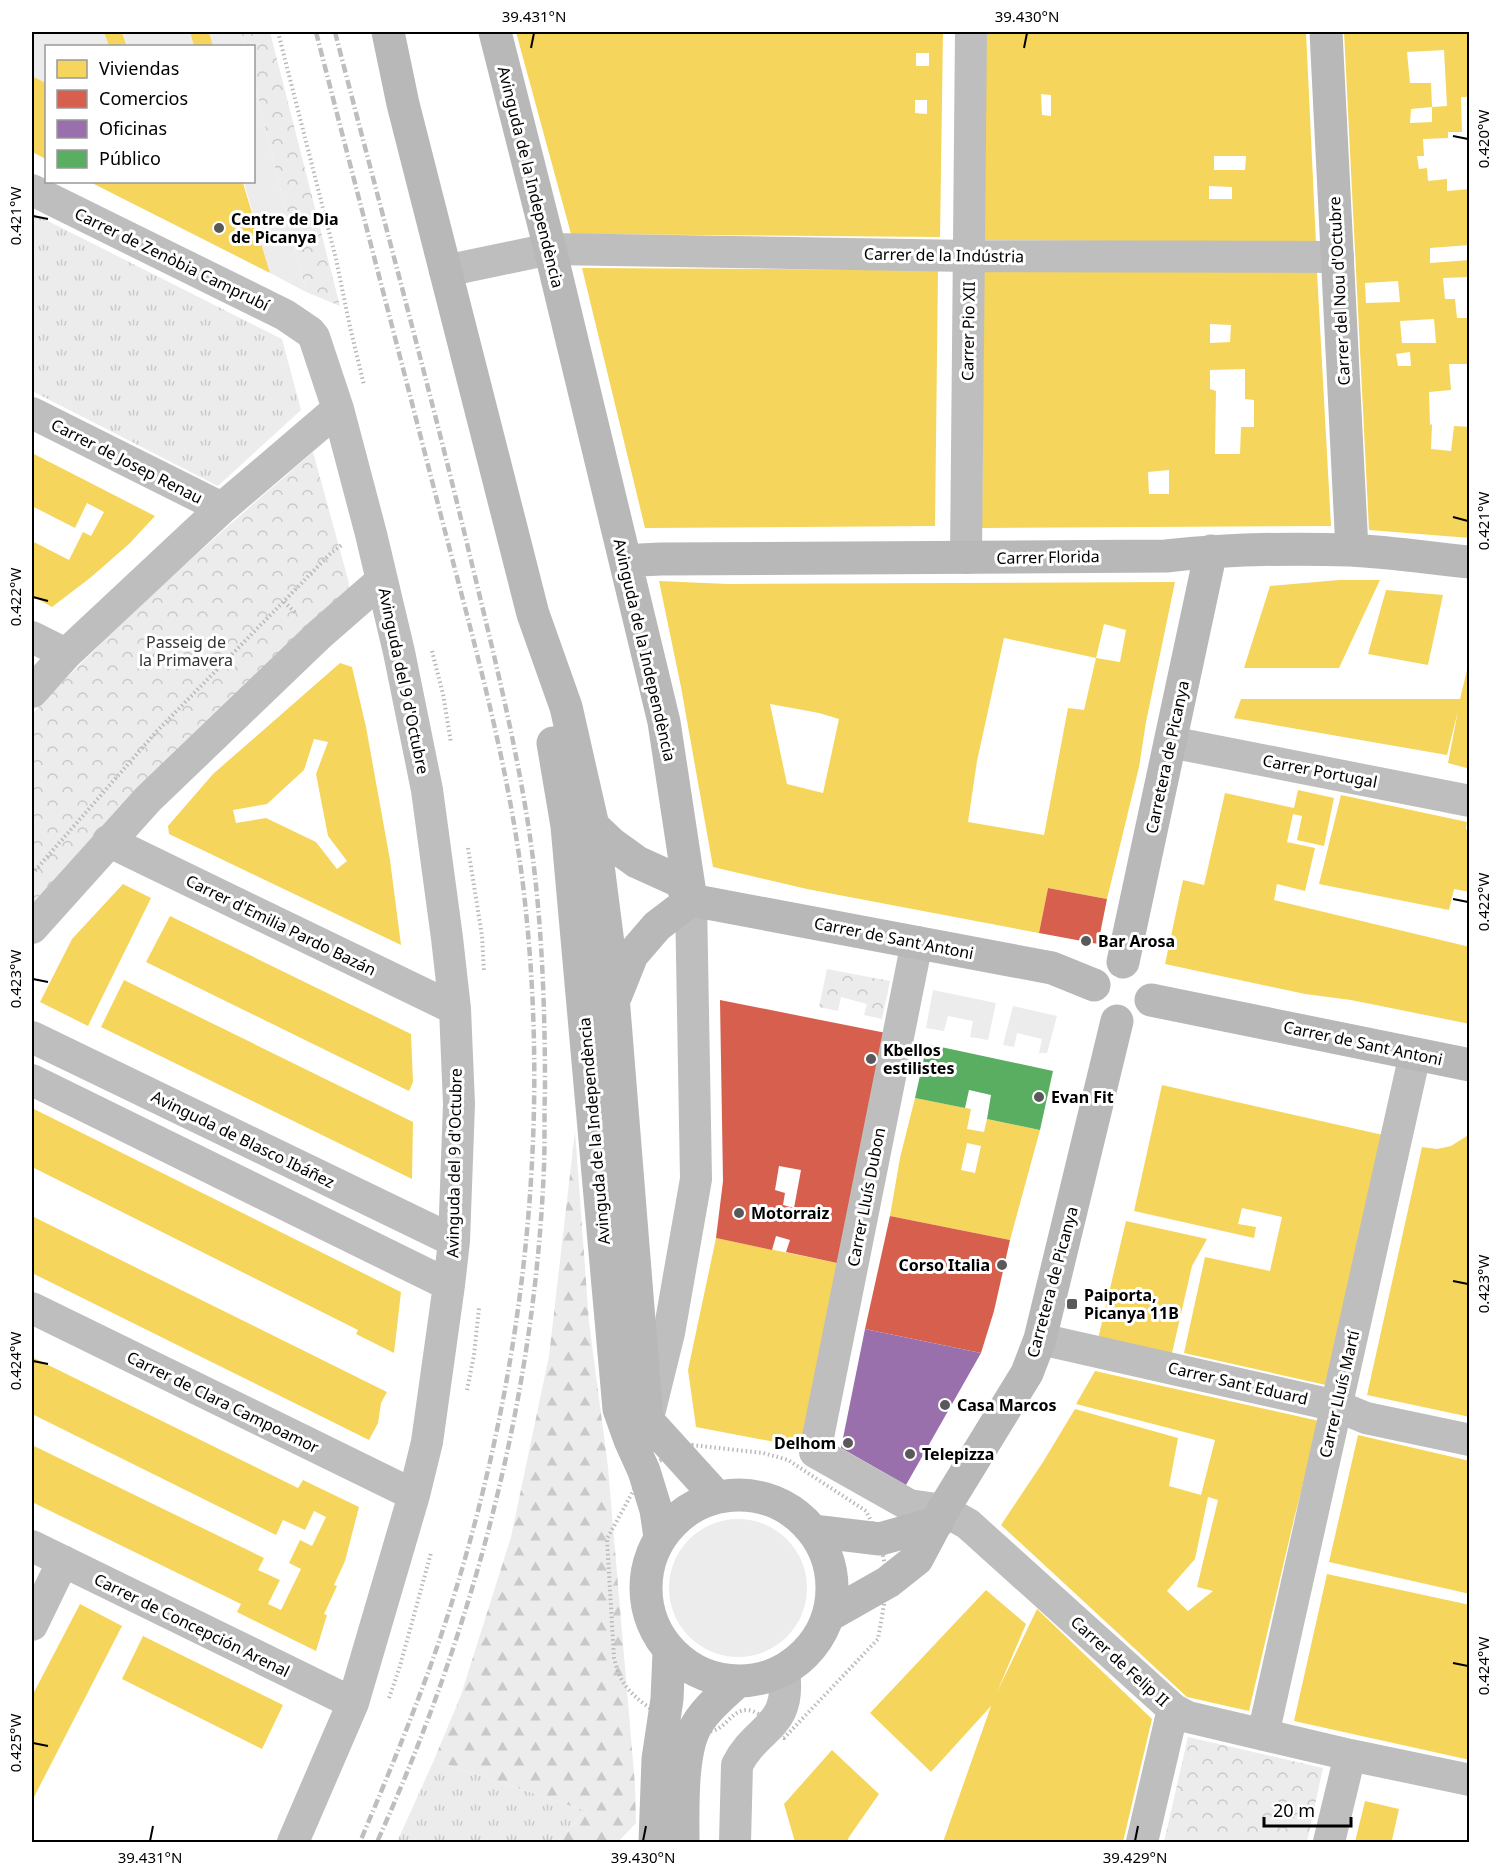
<svg xmlns="http://www.w3.org/2000/svg" width="1501" height="1874" font-family="'Noto Sans',sans-serif">
	<defs>
		<pattern id="grass-tufts" width="24" height="20" patternUnits="userSpaceOnUse" patternTransform="scale(1.5)"><rect width="24" height="20" fill="#ececec"/><path d="M3 7l-1-3M5 7V3M7 7l1-3M15 17l-1-3M17 17v-4M19 17l1-3" fill="none" stroke="#c9c9c9"/></pattern>
		<pattern id="forest-firs" width="22" height="20" patternUnits="userSpaceOnUse" patternTransform="scale(1.5)"><rect width="22" height="20" fill="#ececec"/><path d="M5 1l3.5 6h-7zM16 11l3.5 6h-7z" fill="#c9c9c9"/></pattern>
		<pattern id="park-crowns" width="20" height="18" patternUnits="userSpaceOnUse" patternTransform="scale(1.5)"><rect width="20" height="18" fill="#ececec"/><path d="M2 6a3 3 0 1 1 6 0M12 15a3 3 0 1 1 6 0" fill="none" stroke="#c9c9c9"/></pattern>
	</defs>
	<rect width="100%" height="100%" fill="#fff"/>
	<path fill="url(#grass-tufts)" d="M32,213L282,339L301,410L218,486L32,391Z
		M434,1760L586,1811L557,1842H397Z"/>
	<path fill="url(#forest-firs)" d="M575,1131L589,1322L608,1467L635,1785L636,1823L618,1842H557L586,1811L434,1760L461,1695L511,1537L549,1356Z"/>
	<path fill="url(#park-crowns)" d="M241,32H270L340,306L306,292L254,82V46H245Z
		M313,452L349,583L348,590L32,906V714C120,620 216,536 313,452Z
		M827,969L890,981L882,1019L864,1015L867,1004L841,997L838,1011L819,1007Z
		M1188,1737L1323,1768L1307,1842H1164Z"/>
	<path fill="#ececec" d="M32,32H52L53,33L63,32H104L109,46H46V83L32,76Z
		M123,32H190L194,46H113L126,44Z
		M209,32H241L245,46H213Z
		M254,82L306,292L270,273L244,183L240,182H254Z
		M933,990L996,1003L988,1040L970,1037L973,1021L948,1016L944,1031L926,1028Z
		M1013,1006L1057,1016L1047,1053H1039L1042,1039L1017,1033L1014,1047L1003,1045Z
		M669 1588a69 69 0 1 1 138 0a69 69 0 1 1-138 0Z"/>
	<path fill="#f6d55c" fill-rule="evenodd" d="M104,32H122L126,44L109,46Z
		M190,32H209L213,46H194Z
		M516,32H943L940,237L571,234ZM916,53H929V66H916ZM915,100H927V114L915,113Z
		M985,32H1236L1237,33L1306,32L1316,243L984,240ZM1041,94L1051,95V116L1042,115ZM1214,156H1246L1245,170H1214ZM1209,186L1232,187V199H1209Z
		M1344,32H1470V97H1461L1462,132H1448V138L1423,139L1424,156H1417L1419,169L1427,168L1428,181L1447,179V191L1470,189V245L1430,248V263L1470,260V277L1443,278L1445,299H1455L1457,318H1470V364H1449L1451,390L1429,392L1430,425L1432,424L1431,449L1451,451L1454,426L1470,427V538L1369,530ZM1444,50L1447,106L1432,107L1431,83H1410L1407,52ZM1432,107V122L1410,123L1411,109ZM1398,281L1400,302L1366,303L1365,283ZM1434,319L1436,343H1402L1400,321ZM1410,352L1411,366H1398L1396,354Z
		M32,76L46,83V159L32,152Z
		M90,182H240L243,183L270,273Z
		M582,268L938,270L935,526L645,528Z
		M984,271L1317,272L1331,526L982,528ZM1210,324L1231,325L1230,342L1210,343ZM1245,369V399L1254,400V427H1241L1240,454H1215L1216,391L1210,389V370ZM1169,470V494H1149L1148,472Z
		M32,453L155,516L129,544L90,578L52,607L32,596V541L69,560L83,532L91,536L104,512L87,503L75,528L32,506Z
		M1339,580H1380L1339,668H1244L1270,586Z
		M659,581L728,584L1175,582L1146,722L1139,767L1107,899L1048,888L1039,933L807,889L713,867L681,687ZM1104,624L1126,630L1120,662L1096,658ZM1004,638L1096,658L1084,710L1068,708L1044,835L968,822L977,761ZM770,704L819,713L839,719L823,793L787,784Z
		M1386,590L1443,595L1428,665L1368,654Z
		M1469,662L1470,769L1448,763L1458,711L1447,755L1234,718L1241,699H1460Z
		M340,663L352,667L366,727L390,860L401,945L169,834L168,826L213,774ZM314,739L328,742L316,774L328,836L347,861L337,869L316,842L266,818L236,823L233,810L267,804L304,770Z
		M1298,790L1334,798L1324,846L1297,840L1302,816L1293,814L1287,842L1315,848L1305,891L1277,884L1274,900L1470,947V1024L1351,1000L1305,994L1165,964L1183,880L1204,885L1225,793L1294,808Z
		M1341,795L1467,822L1466,829L1470,830V892L1454,889L1449,910L1319,884Z
		M123,884L151,898L88,1026L40,1002L72,939Z
		M170,916L411,1034L413,1082L409,1091L146,962Z
		M124,980L413,1122L412,1179L101,1027Z
		M1162,1085L1383,1135L1326,1385L1184,1353L1205,1257L1270,1271L1282,1217L1242,1208L1238,1224L1256,1227L1254,1238L1134,1211Z
		M915,1098L971,1109L967,1129L984,1132L987,1119L1040,1130L1010,1240L890,1216L900,1158ZM967,1143L981,1146L975,1173L961,1170Z
		M32,1108L401,1292L394,1353L356,1334L358,1330L32,1167Z
		M1470,1134V1417L1367,1395L1422,1147L1437,1149L1451,1146Z
		M32,1216L387,1392L381,1403L378,1423L369,1440L32,1273Z
		M1126,1221L1207,1239L1192,1266L1172,1353L1098,1339Z
		M716,1238L837,1263L801,1447L696,1427L688,1370Z
		M32,1357L298,1488L303,1480L359,1507L345,1561L334,1585L337,1586L324,1614L327,1615L316,1651L237,1612L241,1604L32,1502V1445L264,1558L258,1570L280,1580L268,1604L281,1610L301,1569L289,1563L300,1540L312,1546L326,1517L314,1511L305,1530L283,1520L276,1535L32,1414Z
		M1095,1371L1319,1421L1294,1519L1249,1711L1187,1697L1001,1525L1043,1462L1075,1409L1178,1438L1169,1486L1201,1495L1215,1440L1076,1404ZM1208,1497L1218,1500L1197,1587L1213,1591L1188,1611L1167,1591L1195,1559Z
		M1358,1435L1470,1461V1594L1329,1562Z
		M1327,1574L1470,1605V1760L1294,1721Z
		M986,1590L1026,1624L997,1692L1037,1609L1152,1719L1123,1842H943L991,1706L931,1772L870,1713Z
		M80,1604L122,1626L32,1801V1696Z
		M143,1636L283,1705L262,1749L122,1679Z
		M832,1750L879,1794L849,1837L847,1842H795L784,1804Z
		M1365,1801L1399,1809L1392,1840L1402,1842H1355Z"/>
	<path fill="#d6604d" fill-rule="evenodd" d="M1048,888L1107,899L1098,944L1039,933Z
		M720,1000L886,1033L837,1263L786,1252L790,1240L776,1236L772,1250L716,1238L723,1181ZM779,1166L801,1170L794,1208L783,1205L785,1193L775,1190Z
		M890,1216L1010,1240L994,1311L981,1353L865,1329Z"/>
	<path fill="#9970ab" d="M865,1329L981,1353L906,1485L841,1448Z"/>
	<path fill="#5aae61" d="M927,1044L1053,1071L1040,1130L987,1119L991,1095L969,1090L965,1108L915,1098Z"/>
	<g fill="none" stroke-linecap="round" stroke-linejoin="round">
		<path stroke="#b9b9b9" stroke-width="4" stroke-dasharray="1.5 3" stroke-linecap="butt" d="M278,32L336,259L350,327L364,385
			M284,602L297,614
			M432,651L443,694L451,743
			M468,848L482,936L484,972
			M32,874L157,731L331,553L343,544
			M467,1390L474,1355L479,1308
			M692,1445L763,1453L788,1460L866,1511L880,1539L888,1582L878,1639L784,1738C774,1729 762,1711 747,1710C732,1710 726,1728 712,1731C691,1737 643,1707 630,1691C621,1682 617,1670 614,1658L607,1539L644,1471L675,1451Z
			M389,1698L400,1666L431,1553"/>
		<path stroke="#bebebe" stroke-width="32" d="M32,190L285,315L310,332L314,337L338,409L371,534L399,652L427,790L447,938L455,1009L459,1104L454,1241L449,1285L427,1442L414,1495L353,1703L293,1842
			M445,271L550,249L969,256L1338,257
			M32,413L222,508
			M966,558L971,32
			M32,637L66,654
			M32,692L66,654L222,508L338,409
			M1170,742L1470,801
			M108,841L455,1009
			M32,928L148,799L319,635L382,580
			M917,942L815,1452L909,1505L943,1510L968,1524L1173,1709L1188,1717L1350,1755L1470,1780
			M32,1037L454,1241
			M32,1080L449,1285
			M32,1308L414,1495
			M1040,1339L1337,1406L1366,1418L1470,1440
			M649,1414L669,1333L696,1179L691,900
			M32,1546L353,1703
			M32,1625L63,1561
			M1263,1735L1415,1054
			M735,1842L737,1765C758,1724 792,1729 784,1670
			M1142,1842L1173,1709
			M1329,1842L1350,1755"/>
		<path stroke="#b8b8b8" stroke-width="33" d="M388,32L403,104L533,614L566,707L593,826L610,959L647,1420L717,1497
			M495,32L550,249L664,722L691,900
			M1326,32L1352,550
			M627,564L640,560L661,559L1166,556C1227,549 1288,548 1350,550C1390,552 1430,558 1470,562
			M553,743L567,826L619,1409L630,1440L644,1471L656,1510L660,1537
			M593,826L612,844L637,862L679,881L691,900
			M691,900L1052,968L1094,985
			M1123,962L1211,551
			M616,995L632,955L657,926L691,900
			M1151,1000L1470,1065
			M646 1588a93 93 0 1 1 186 0a93 93 0 1 1-186 0Z
			M813,1531L880,1539L937,1523
			M828,1616L888,1582L917,1559L943,1510L1027,1373L1040,1339L1117,1021
			M655,1842L658,1759L667,1699L669,1653
			M683,1842C683,1811 681,1758 694,1730C703,1711 723,1695 738,1681"/>
		<path stroke="#bebebe" stroke-width="4.5" stroke-dasharray="9 3 1.5 3" stroke-linecap="butt" d="M316,32C357,192 399,352 440,512C471,632 506,753 522,877C552,1115 526,1360 456,1589C430,1675 395,1759 360,1842
			M335,32C380,207 428,381 470,556C492,647 515,738 529,830C542,917 545,1004 545,1091C544,1116 545,1141 544,1166C535,1399 473,1630 377,1842"/>
	</g>
	<path fill="none" stroke="#000" stroke-width="2" d="M531,48L534,33M1024,48L1027,33M1453,136L1468,139M33,216L48,219M1453,517L1468,521M33,597L48,601M1453,899L1468,902M33,979L48,982M1453,1281L1468,1284M33,1361L48,1364M1453,1663L1468,1666M33,1743L48,1746M150,1841L153,1826M643,1841L646,1826M1135,1841L1138,1826"/>
	<g fill="#595959" stroke="#fff" stroke-width="2">
		<circle cx="219" cy="228" r="6"/>
		<circle cx="1086" cy="941" r="6"/>
		<circle cx="871" cy="1059" r="6"/>
		<circle cx="1039" cy="1097" r="6"/>
		<circle cx="739" cy="1213" r="6"/>
		<circle cx="1002" cy="1265" r="6"/>
		<rect x="1066" y="1298" width="12" height="12" rx="3"/>
		<circle cx="945" cy="1405" r="6"/>
		<circle cx="848" cy="1443" r="6"/>
		<circle cx="910" cy="1454" r="6"/>
	</g>
	<g text-anchor="middle" stroke-width="6" stroke-linejoin="round" paint-order="stroke">
		<g font-size="16" fill="#000" stroke="#fff">
			<text transform="translate(531 177) rotate(76)" y="6">Avinguda de la Independència</text>
			<text transform="translate(944 255) rotate(1)" y="6">Carrer de la Indústria</text>
			<text transform="translate(172 259) rotate(26)" y="6">Carrer de Zenòbia Camprubí</text>
			<text transform="translate(1339 291) rotate(-93)" y="6">Carrer del Nou d'Octubre</text>
			<text transform="translate(968 331) rotate(-89)" y="6">Carrer Pio XII</text>
			<text transform="translate(127 461) rotate(27)" y="6">Carrer de Josep Renau</text>
			<text transform="translate(1048 557) rotate(-1)" y="6">Carrer Florida</text>
			<text transform="translate(645 650) rotate(77)" y="6">Avinguda de la Independència</text>
			<text transform="translate(404 681) rotate(78)" y="6">Avinguda del 9 d'Octubre</text>
			<text transform="translate(1167 757) rotate(-78)" y="6">Carretera de Picanya</text>
			<text transform="translate(1320 771) rotate(11)" y="6">Carrer Portugal</text>
			<text transform="translate(281 925) rotate(26)" y="6">Carrer d'Emilia Pardo Bazán</text>
			<text transform="translate(894 938) rotate(11)" y="6">Carrer de Sant Antoni</text>
			<text transform="translate(1363 1043) rotate(12)" y="6">Carrer de Sant Antoni</text>
			<text transform="translate(594 1131) rotate(-95)" y="6">Avinguda de la Independència</text>
			<text transform="translate(243 1139) rotate(26)" y="6">Avinguda de Blasco Ibáñez</text>
			<text transform="translate(454 1163) rotate(-89)" y="6">Avinguda del 9 d'Octubre</text>
			<text transform="translate(866 1197) rotate(-79)" y="6">Carrer Lluís Dubon</text>
			<text transform="translate(1052 1282) rotate(-75)" y="6">Carretera de Picanya</text>
			<text transform="translate(1238 1383) rotate(13)" y="6">Carrer Sant Eduard</text>
			<text transform="translate(1339 1394) rotate(-77)" y="6">Carrer Lluís Martí</text>
			<text transform="translate(223 1402) rotate(26)" y="6">Carrer de Clara Campoamor</text>
			<text transform="translate(192 1625) rotate(26)" y="6">Carrer de Concepción Arenal</text>
			<text transform="translate(1120 1661) rotate(42)" y="6">Carrer de Felip II</text>
		</g>
		<g font-size="16" font-weight="bold" fill="#000" stroke="#fff" text-anchor="start">
			<text x="231" y="225">Centre de Dia<tspan x="231" dy="18">de Picanya</tspan></text>
			<text x="1098" y="947">Bar Arosa</text>
			<text x="883" y="1056">Kbellos<tspan x="883" dy="18">estilistes</tspan></text>
			<text x="1051" y="1103">Evan Fit</text>
			<text x="751" y="1219">Motorraiz</text>
			<text x="990" y="1271" text-anchor="end">Corso Italia</text>
			<text x="1084" y="1301">Paiporta,<tspan x="1084" dy="18">Picanya 11B</tspan></text>
			<text x="957" y="1411">Casa Marcos</text>
			<text x="836" y="1449" text-anchor="end">Delhom</text>
			<text x="922" y="1460">Telepizza</text>
		</g>
		<g font-size="16" fill="#333" stroke="#fff">
			<text x="186" y="648">Passeig de<tspan x="186" dy="18">la Primavera</tspan></text>
		</g>
	</g>
	<rect width="1501" height="1874" fill="none" stroke="#ffffff" stroke-width="66"/>
	<rect x="45" y="45" width="210" height="138" fill="#ffffff" stroke="#999999" stroke-width="1.5"/>
	<rect x="57" y="60" width="30" height="18" fill="#f6d55c" stroke="#999999" stroke-width="1.5"/>
	<text x="99" y="75" font-size="18" fill="#000000">Viviendas</text>
	<rect x="57" y="90" width="30" height="18" fill="#d6604d" stroke="#999999" stroke-width="1.5"/>
	<text x="99" y="105" font-size="18" fill="#000000">Comercios</text>
	<rect x="57" y="120" width="30" height="18" fill="#9970ab" stroke="#999999" stroke-width="1.5"/>
	<text x="99" y="135" font-size="18" fill="#000000">Oficinas</text>
	<rect x="57" y="150" width="30" height="18" fill="#5aae61" stroke="#999999" stroke-width="1.5"/>
	<text x="99" y="165" font-size="18" fill="#000000">Público</text>
	<path d="M1264 1817v9h87v-9" fill="none" stroke="#000000" stroke-width="3"/>
	<text x="1273" y="1817" font-size="18" fill="#000000" stroke="#ffffff" stroke-width="4.5" paint-order="stroke">20 m</text>
	<rect x="33" y="33" width="1435" height="1808" fill="none" stroke="#000" stroke-width="2"/>
	<g font-size="15" text-anchor="middle" fill="#000">
		<text x="534" y="22">39.431°N</text>
		<text x="1027" y="22">39.430°N</text>
		<text transform="translate(1484 139) rotate(-90)" y="5">0.420°W</text>
		<text transform="translate(16 216) rotate(-90)" y="5">0.421°W</text>
		<text transform="translate(1484 521) rotate(-90)" y="5">0.421°W</text>
		<text transform="translate(16 597) rotate(-90)" y="5">0.422°W</text>
		<text transform="translate(1484 902) rotate(-90)" y="5">0.422°W</text>
		<text transform="translate(16 979) rotate(-90)" y="5">0.423°W</text>
		<text transform="translate(1484 1284) rotate(-90)" y="5">0.423°W</text>
		<text transform="translate(16 1361) rotate(-90)" y="5">0.424°W</text>
		<text transform="translate(1484 1666) rotate(-90)" y="5">0.424°W</text>
		<text transform="translate(16 1743) rotate(-90)" y="5">0.425°W</text>
		<text x="150" y="1863">39.431°N</text>
		<text x="643" y="1863">39.430°N</text>
		<text x="1135" y="1863">39.429°N</text>
	</g>
</svg>
